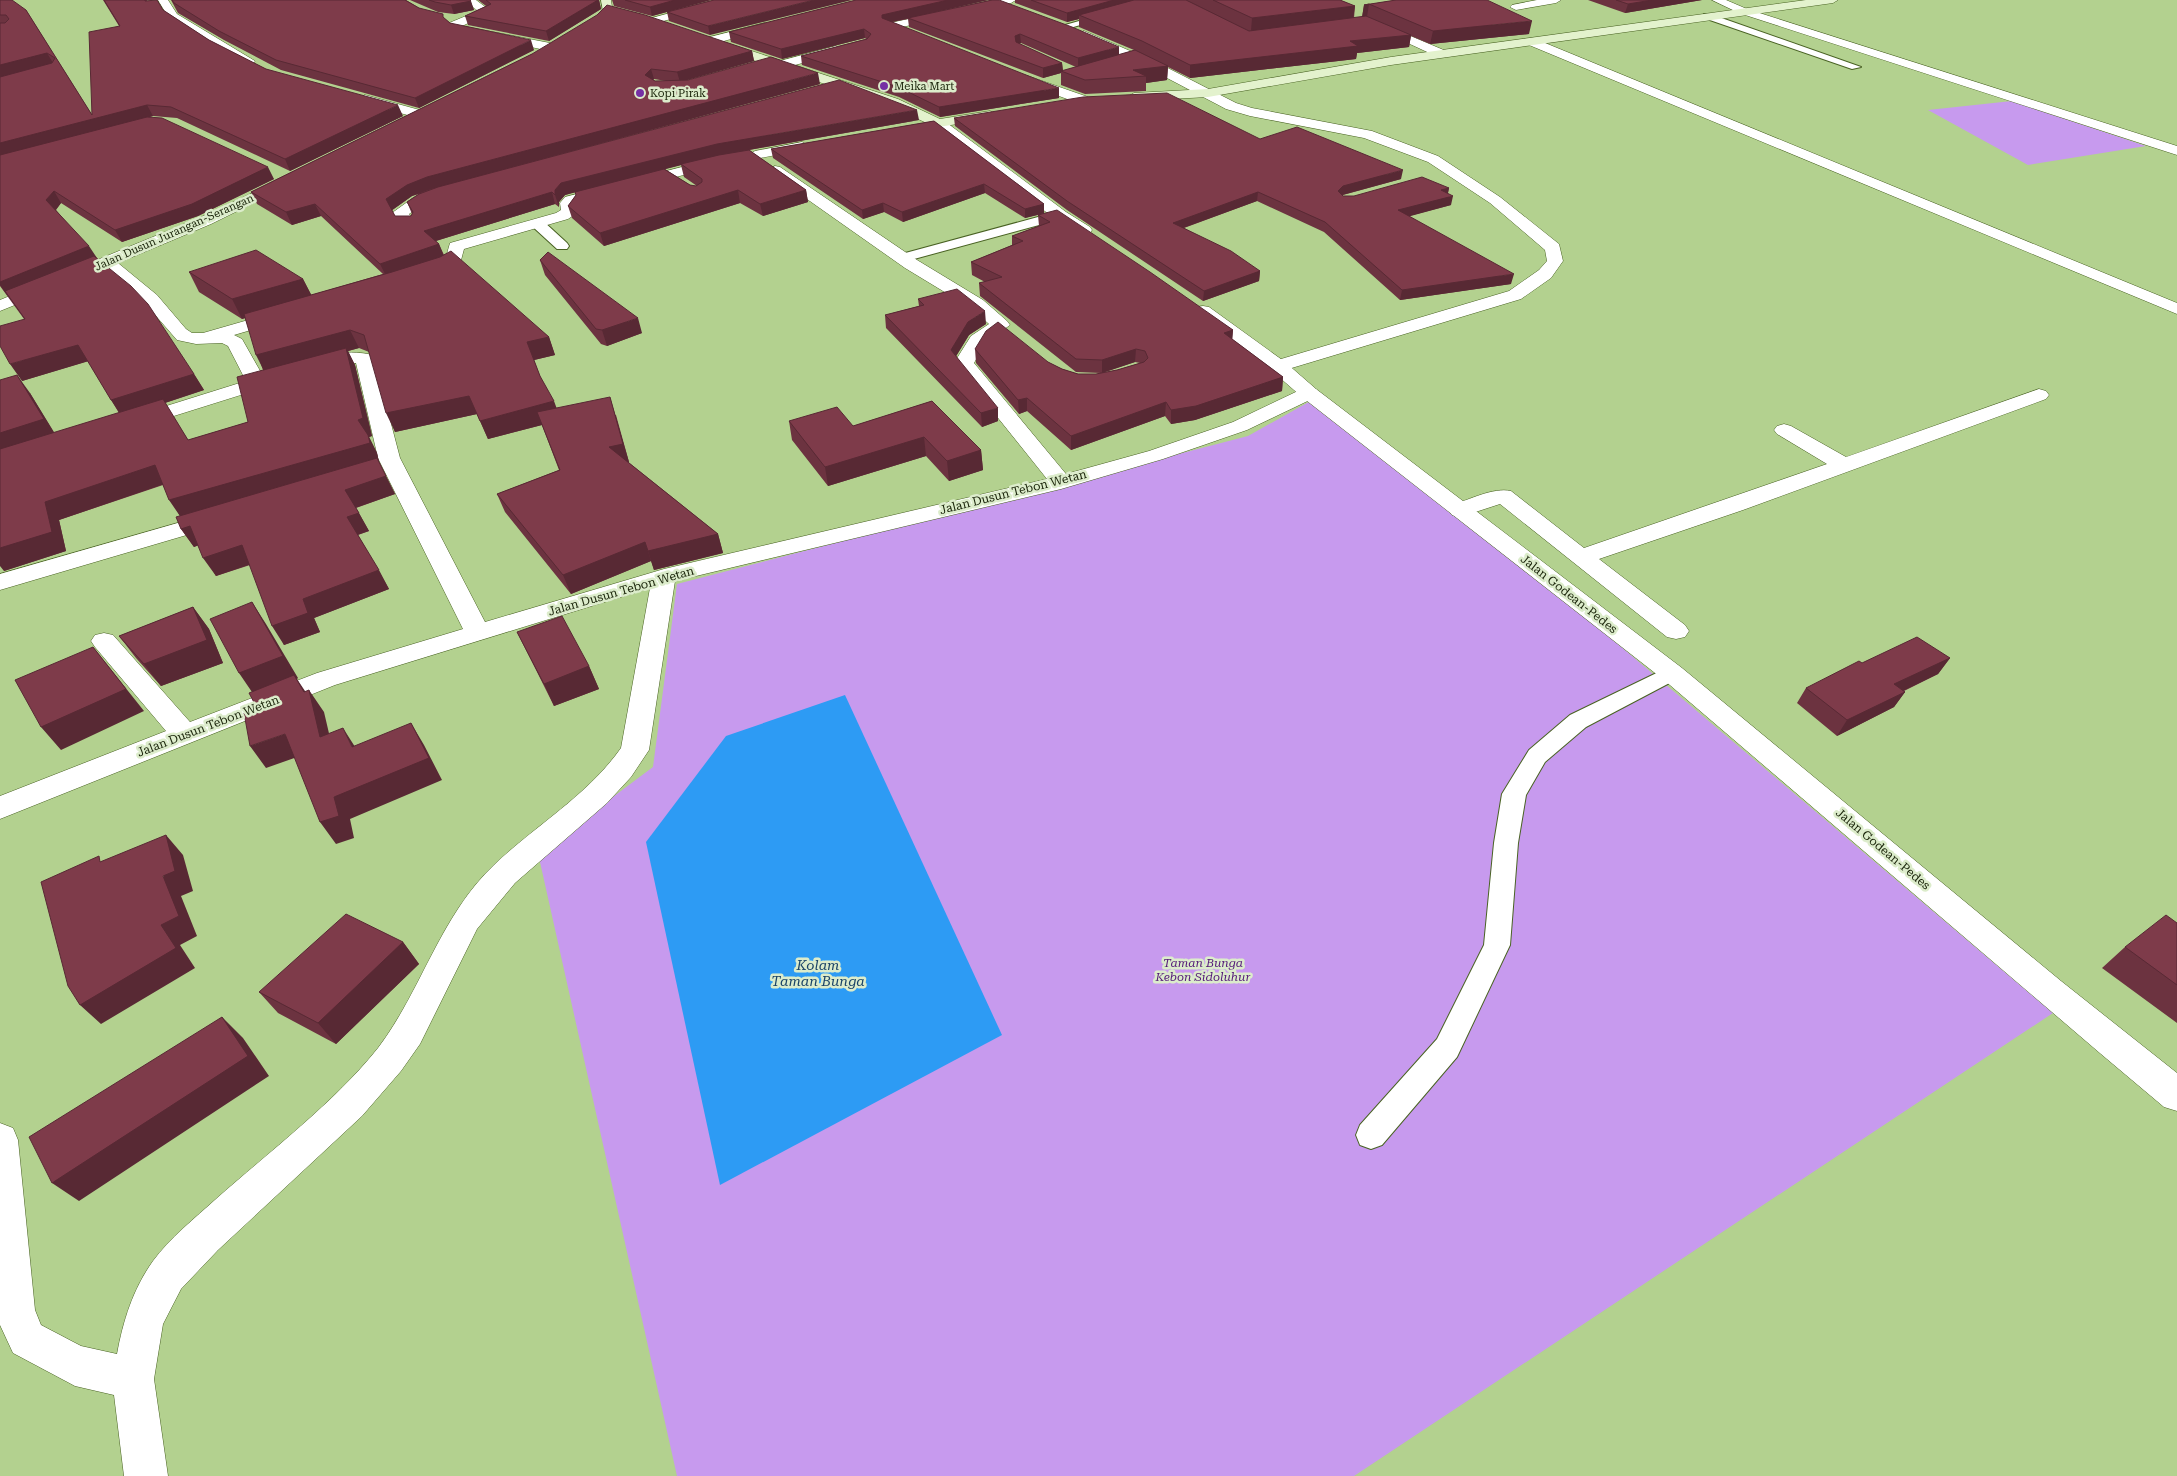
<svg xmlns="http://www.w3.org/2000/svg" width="2177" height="1476" font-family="'Roboto Serif',serif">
	<rect width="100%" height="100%" fill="#b3d18f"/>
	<path fill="#c79aee" d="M2012,101L2146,146L2028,165L1928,110Z
		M1323,394L2053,1013L1354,1476H677L538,853L653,767L677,584L1248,436Z"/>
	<path fill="#2d9bf4" d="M845,695L1002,1035L720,1185L646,842L726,736Z"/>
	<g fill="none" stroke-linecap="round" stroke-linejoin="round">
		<defs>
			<path id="service" d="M1153,0H1167L1063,30L1058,27Z
				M1704,14H1710L1861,67L1852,69L1704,18Z
				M1060,211L1066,215L1065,218L903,262L896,258L898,255Z
				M538,220L543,221L567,243L569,246L567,249H557L533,227L531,224L533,221Z
				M1671,666L1679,668L1682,673L1679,678L1586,727L1545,762L1526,795L1518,843L1510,945L1457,1057L1382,1145L1371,1149L1360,1145L1356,1135L1360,1125L1437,1039L1484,945L1494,843L1502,794L1529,750L1570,715Z"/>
			<path id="minor" d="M158,0H168L177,14L255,61L253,64H245L169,18Z
				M464,0H476L492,12L462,26L550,43L556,47L550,51L454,31L447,25L449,23L478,11Z
				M718,0H736L735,2L652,24L646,21L648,19Z
				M996,0H1016L1011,3L902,27L921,35L923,38L917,42L884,26L890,23Z
				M1537,0H1561L1556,3L1516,10L1510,7L1512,5Z
				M1712,0H1726L1747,9L2177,146V155L1739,13Z
				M1375,21L1446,51L1448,54L1446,57H1438L1371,26V22Z
				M765,23L771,26L769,28L710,45L704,41L706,38Z
				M1084,31L1158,63L1236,103L1252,108L1372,131L1438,156L1500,197L1559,244L1563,261L1551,278L1521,299L1285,370H1271L1268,366L1271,362L1509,291L1539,270L1547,261L1545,250L1490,203L1428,162L1364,138L1250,116L1226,109L1150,69L1080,37L1078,35Z
				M1533,38L2177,303V314L1529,45V39Z
				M836,46L842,50L840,53L780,69L774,65L776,62Z
				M1025,75L1088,97L1090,100L1088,103H1078L1021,82L1019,79L1021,76Z
				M365,95L427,112L429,115L422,119L360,102L358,99Z
				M802,142L809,146L807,149L755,159L748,155L755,151Z
				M717,158L722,159L724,162L722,165L576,203L578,207L574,215L568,219L464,249L460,264C448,269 432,280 419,277L416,273L419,269L446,257L450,243L556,213L561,210L560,203L565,197Z
				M775,166L780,167L917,260L983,300L1007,321L1010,325L985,343L974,363L1066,474L1149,451L1233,422L1302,389H1316L1319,393L1316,397L1247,430L1163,459L1061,489L675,581L649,750L631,777L607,803L515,883L477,929L420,1044L401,1071L362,1116L218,1250L181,1289L163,1324L154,1379L168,1476H124L114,1395L75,1386L13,1353L0,1325V1123L13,1128L18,1140L35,1310L41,1325L81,1346L117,1354C123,1321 133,1289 153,1261C170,1238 195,1218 216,1199C268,1153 335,1102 378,1048C422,990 440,916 494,865C536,825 587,796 621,748L650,588L335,685L0,819V796L166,731L95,647L91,641L95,635L104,633L113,635L190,722L317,673L463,629L378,458L356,363C339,362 324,375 307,371L304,367C315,352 356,350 372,355L374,359L400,458L485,622L664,569L1047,479L954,363L971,336L989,324L971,308L905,268L770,173L768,170Z
				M287,177L292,178L294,181L292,184L211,224L118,263L157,295L186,329L192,333H203L283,310L289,311L292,315L289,319L234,335L242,339L263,376L275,372L282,374L285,378L282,382L142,426L135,428L128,426L125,422L128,418L246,381L228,346L222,343L196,344L177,340L144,302L104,269L0,311V300L199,218Z
				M442,188L450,193L447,196L423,204L409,214L416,224L414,227H402L392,213L413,198Z
				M2039,389L2046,391L2049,395L2046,399L1743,510L1599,559L1685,625L1689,631L1685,637L1676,639L1667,637L1500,504L1460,517L1452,515L1449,510L1452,505C1469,500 1493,487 1511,491L1584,548L1827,464L1777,434L1774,430L1777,426L1784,424L1791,426L1846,457Z
				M216,512L224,514L227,519L224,524L0,590V574Z"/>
			<path id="tertiary" d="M938,119L943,120L1066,212L1090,227L1092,230L1090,233H1078L1054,218L933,126L931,123Z
				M1203,306L1209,307L1285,362L1316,389L1682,668L2061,981L2177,1073V1111L2164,1107L2101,1054L1664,680L1302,397L1271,370L1197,315L1194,311L1197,307Z"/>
			<path id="secondary" d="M601,0H611L612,7L643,15L645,17L639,20L603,11Z
				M1806,0H1838L1833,3L1391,65L1208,97L1134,101L1127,97L1134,93L1208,89L1391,57Z
				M718,40L898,99L940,119L990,111L997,115L990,119L938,127L933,126L888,105L714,47L712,44Z"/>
		</defs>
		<use href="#service" stroke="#496223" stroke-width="2"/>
		<use href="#minor" stroke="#496223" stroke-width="1"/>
		<use href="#tertiary" stroke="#496223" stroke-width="1"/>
		<use href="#secondary" stroke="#496223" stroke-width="1"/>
		<use href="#service" fill="#fff" fill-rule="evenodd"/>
		<use href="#minor" fill="#fff" fill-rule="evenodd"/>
		<use href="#tertiary" fill="#fff" fill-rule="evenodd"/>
		<use href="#secondary" fill="#e3f2cd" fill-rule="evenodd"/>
	</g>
	<path fill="#6c3340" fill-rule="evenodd" d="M0,0L26,10L92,115L119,26L103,0H147V1L163,10L209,40L266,69L403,116L290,171L177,118L153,116L150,117L274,179L198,216L122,242L61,203L56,210L194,374L204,390L165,403L188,440L248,422L263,370L245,318L242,319L199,292L189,272L303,279L311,295L383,274L321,216L292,225L257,204L251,192L532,54L752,51L754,61L687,80L820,84L552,157L919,120L749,150L806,190L808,202L763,216L740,203L604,246L572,218L568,206L576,195L575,192L565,195L559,202V207L555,204L436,241L439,244L444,255L549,337L555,355L534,360L540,376L556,408L616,415L629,462H628L718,534L723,553L654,570L651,561L571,594L505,512L497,494L559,470L542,425L488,439L477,414L395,432L369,352L359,348L348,351L355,365L372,436L369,437L377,453L379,462L395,494L356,508L369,531L358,535L389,589L314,618L320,632L284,645L250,565L216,576L198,545L194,547L181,529L180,516L163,485L59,520L66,551L4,571L30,393L54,433L119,413L88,361L22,381L24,319L0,286ZM654,79L666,81H655L653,80ZM681,165L684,177L697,186L690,185L665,169ZM419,194L407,202L412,214L411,216H395L392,210L412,196Z
		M171,0H406L419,8L445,19L450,23L534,50L419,108L281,70L224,40L178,13Z
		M410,0H470L474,10L454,14L438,12Z
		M478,0H599L601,9L549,41L468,25L465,16L486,6Z
		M612,0H711L652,16L614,6Z
		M714,0L710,35L669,21L667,12Z
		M856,0H988L924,15L992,0L1119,55L1134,50L1079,27V19L1067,22L1015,3V0H1340L1355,6L1354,18L1362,17L1364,5L1396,0L1529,34L1430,44L1411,36L1409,47L1357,53L1356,59L1190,78L1168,67L1167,80L1146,83V91L1085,94L1061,85V73L1043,78L909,27L908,19L892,22L1059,98L940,117L899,97L802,65L801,56L866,39L865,38L782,59L731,42L729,32ZM1021,43L1076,67L1063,71L1062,63L1019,44Z
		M1588,0H1702L1625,13Z
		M954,118L1260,139L1401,179L1343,195V196H1354L1449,188L1448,193L1451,205L1409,216L1511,284L1400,300L1324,232L1257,201L1184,228L1260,271L1259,281L1203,301L1067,210L955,126Z
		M934,121L1044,204V213L1233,330L1232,339L1283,377L1282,391L1195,420L1171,424L1165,416L1071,450L1027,411L1019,414L976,363L975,349L1048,362L1062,369L1078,374H1096L1101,373L1076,372L980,296L979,283L985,282L972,275L971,262L1012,245V236L1039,226L1038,215L1025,218L985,193L903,222L884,212L863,219L773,158L771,149ZM1135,362L1140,363L1117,370L1102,373Z
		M540,260L642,333L607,346L601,344L545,275Z
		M918,299L986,324L969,335L956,356L998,421L982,427L886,328L885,315L919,306Z
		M932,401L981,450L983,470L949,481L926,456L828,486L792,440L789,421L853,426Z
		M193,607L209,629L223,663L161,686L136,658L119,636Z
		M517,632L589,666L599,689L554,706Z
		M1950,658L1938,674L1904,691L1905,692L1894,707L1837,736L1797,703L1806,688Z
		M2177,923V1023L2102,968L2125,947Z
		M403,942L419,964L336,1044L278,1013L259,992Z"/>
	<path fill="#582934" d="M598,0H599L601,9L549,41L546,31Z
		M675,0H711L652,16L650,7Z
		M814,0H852L710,35L708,26Z
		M948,0H988L883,24L882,15Z
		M1114,0H1146L1079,15V19L1067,22V13Z
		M1652,0H1702L1625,13L1628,4Z
		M471,1L474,10L454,14L451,5Z
		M1369,4L1367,17L1362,18L1364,5Z
		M1355,6L1353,19L1251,31L1252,18Z
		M1532,21L1529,34L1430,44L1433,31Z
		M864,29L865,38L782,59L781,49Z
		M1020,34L1021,43L1015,45V36Z
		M1411,35L1409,47L1357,53L1356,59L1190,78V65L1350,41Z
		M531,40L534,50L419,108L415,98Z
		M1119,47V57L1078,68V58Z
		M752,51L754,61L680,82L677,72Z
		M47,53L53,63L0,77V65Z
		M1062,63L1063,72L1061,71V73L1043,78V68Z
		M1168,66L1167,80L1146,83V76L1133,70Z
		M651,69L654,79L647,86L645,75Z
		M818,73L820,84L431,189L412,196L391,211L386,199L407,185L427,177Z
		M1059,88V98L940,117L939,107Z
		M147,105L153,116L0,156V143Z
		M398,105L403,116L290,171L285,159Z
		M917,110L919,120L720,155L565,195L559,202V207L555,195V190L561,183L717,144Z
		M268,167L274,179L198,216L122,242L115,230Z
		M1403,170L1401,179L1342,195L1338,191L1343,186Z
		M984,184L985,193L903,222L902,212Z
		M1449,188L1447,197L1441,190Z
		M738,190L740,203L604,246L600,233Z
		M806,190L808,202L763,216L760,204Z
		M54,191L61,203L54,212L46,200Z
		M552,192L555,204L429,243L424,231Z
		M1258,192L1257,201L1172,232L1173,223Z
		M1453,196L1451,205L1396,220L1398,210Z
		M883,203L884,212L863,219L862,210Z
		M315,204L321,216L292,225L286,212Z
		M1044,204V213L1025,218V209Z
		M439,244L444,257L386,276L380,264Z
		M89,246L97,258L7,295L0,285V282Z
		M1260,271L1259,281L1203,301L1204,291Z
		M1514,274L1511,284L1400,300L1402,290Z
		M303,279L313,298L242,319L232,299Z
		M985,311L986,324L969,335L952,363L951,350L968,322Z
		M638,318L642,333L607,346L602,330Z
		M350,330L359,348L348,351L355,365L372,436L369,437L377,453L379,462L395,494L355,508L182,519L169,500L368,437L265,373L256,355Z
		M1233,330L1232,343L1224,333Z
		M549,337L555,355L534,360L527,342Z
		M78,345L89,361L22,381L10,364Z
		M1136,349L1135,362L1102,373V360Z
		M194,374L204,390L122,417L111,400Z
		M17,375L30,393L57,437L0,455V433Z
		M1283,377L1282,391L1195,420L1171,424V410Z
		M469,396L477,414L395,432L386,413Z
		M610,397L629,462L615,466L609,447Z
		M1027,398V411L1019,414L1018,400Z
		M554,401L561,420L488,439L480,421Z
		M1166,402L1165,416L1071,450V436Z
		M998,408V421L982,427L981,413Z
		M924,437L926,456L828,486L825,467Z
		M981,450L983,470L949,481L947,461Z
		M155,465L167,483L59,520L66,551L4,571L0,566V548L45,502Z
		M359,513L369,531L357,535L347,517Z
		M190,526L202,544L194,547L181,529Z
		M718,534L723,553L654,570L648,551Z
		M645,542L651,561L571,594L563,575Z
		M242,545L254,563L216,576L203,558Z
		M379,570L389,589L314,618L320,632L284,645L272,626L303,599Z
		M252,602L266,624L298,678L297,679L309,697V690L324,712L335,759L254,695L239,673Z
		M193,607L209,629L223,663L161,686L144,664Z
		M93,647L144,711L61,750L41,727Z
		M1950,658L1938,674L1884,700L1894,684Z
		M589,666L599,689L554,706L544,684Z
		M1905,692L1894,707L1837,736L1847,720Z
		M411,723L424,745L442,780L350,819L354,838L336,844L320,822L334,797Z
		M343,728L357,750L352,747Z
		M285,734L300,756L266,768L250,746Z
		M166,835L183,855L193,891L181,896L197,936L180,945L195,968L101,1024L80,1005L161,925Z
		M403,942L419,964L336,1044L318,1023Z
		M222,1017L243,1038L269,1076L79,1201L52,1183Z"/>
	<path fill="#7e3b4a" stroke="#582934" d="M0,0H12L26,10L92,115L89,32L120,26L104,0H145V1L157,0L163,10L209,40L266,69L398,105L285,159L171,107L147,105L0,143V77L52,63L55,58L47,53L0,65V23H5L9,19L6,15H0Z
		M172,0H405L419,8L443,14V17L450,23L531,40L415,98L276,60L219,31L174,3Z
		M429,0H470L471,1L451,5L435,2Z
		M486,0H598L546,31L465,16L491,4Z
		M625,0H675L650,7Z
		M714,0H814L708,26L667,12Z
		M856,0H948L882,15V18L1059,88L939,107L898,87L801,56L867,39L871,34L864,29L781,49L729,32Z
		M992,0H999L1072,27L1119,47L1078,58L1020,34L1015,36L1016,42L1062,63L1043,68L908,18Z
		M1031,0H1114L1067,13Z
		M1134,0H1186L1249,31L1366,16L1411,35L1350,41L1358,46L1190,65L1142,41L1079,15Z
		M1213,0H1340L1355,6L1252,18Z
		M1396,0H1487L1532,21L1433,31L1369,4L1364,5Z
		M1616,0H1652L1628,4Z
		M607,5L645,15L752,51L677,72L651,69L645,75L655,81L688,80L771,57L818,73L427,177L407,185L386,199L395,216H411L413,212L407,202L419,194L438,187L839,80L917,110L717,144L561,183L555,190V195L552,192L424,231L439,244L380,264L315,204L286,212L251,192L532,54L597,15Z
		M1135,50L1168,66L1133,70L1146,76L1085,80L1061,71Z
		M1167,93L1260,139L1297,127L1403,170L1343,186L1338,191L1343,196H1354L1422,177L1449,188L1441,190L1453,196L1398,210L1514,274L1402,290L1325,222L1258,192L1173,223L1231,251L1260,271L1204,291L1067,201L954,118L1083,97Z
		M147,117L162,118L268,167L192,204L115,230L54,191L46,200L89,246L0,282V155Z
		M934,121L1044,204L1025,209L984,184L902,212L883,203L862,210L771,149Z
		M749,150L806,190L760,204L738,190L600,233L568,206L576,195L575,192L664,169L690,185L696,186L702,182V179L681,164L719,155Z
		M1057,210L1150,272L1233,330L1224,333L1283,377L1196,406L1171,410L1166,402L1071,436L1027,398L1018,400L975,349L986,331L998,322L1048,362L1062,369L1078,374H1096L1117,370L1144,362L1148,358L1145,351L1136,349L1102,360L1076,359L979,283L1002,277L971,262L1023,241L1012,236L1050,222L1038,215Z
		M256,250L303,279L232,299L189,272Z
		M451,251L549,337L527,342L540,376L554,401L480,421L469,396L386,413L364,335L350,330L256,355L244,314L392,272L440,257Z
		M548,252L638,318L602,330L596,329L540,260Z
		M94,256L131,286L148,304L194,374L111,400L78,345L10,364L0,346V326L25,319L5,291Z
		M957,289L985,311L968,322L951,350L998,408L981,413L885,315L924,305L918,299Z
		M346,348L363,418L358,420L368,435L370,443L169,500L155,465L45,502L52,532L0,548V449L163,399L188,440L248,422L237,377Z
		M17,375L44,419L0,433V380Z
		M610,397L623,444L609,447L718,534L648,551L645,542L563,575L497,494L560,470L537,412Z
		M932,401L981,450L947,461L924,437L825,467L789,421L837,407L853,426Z
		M377,458L386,476L345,490L359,513L347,517L379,570L303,599L308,613L272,626L242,545L203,558L190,526L181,529L176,517Z
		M252,602L283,656L239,673L210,619Z
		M193,607L207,640L144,664L119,636Z
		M562,616L589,666L544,684L517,632Z
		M1917,637L1950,658L1894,684L1905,692L1847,720L1806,688L1859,661L1862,663Z
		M93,647L126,689L41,727L15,680Z
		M294,675L304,692L309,690L320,737L343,728L352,747L411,723L429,758L334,797L339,816L320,822L285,734L250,746L244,713L257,708L249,693Z
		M166,835L175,871L163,876L179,916L161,925L176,948L80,1005L68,986L41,882L99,856L100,862Z
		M346,914L403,942L318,1023L259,992Z
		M2166,915L2177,923V985L2125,947Z
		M222,1017L248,1056L52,1183L29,1137Z"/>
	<g fill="#7530a4" stroke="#dceccb" stroke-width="2">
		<circle cx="884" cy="86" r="5"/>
		<circle cx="640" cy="93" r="5"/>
	</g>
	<g text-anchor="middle" stroke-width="5" stroke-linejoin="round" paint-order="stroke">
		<g font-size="11" fill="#182208" stroke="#dceccb" text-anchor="start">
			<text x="894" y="90">Meika Mart</text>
			<text x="650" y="97">Kopi Pirak</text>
		</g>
		<g font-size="11" fill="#182208" stroke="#dceccb">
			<text transform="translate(174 232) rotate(-24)" y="4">Jalan Dusun Jurangan-Serangan</text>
		</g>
		<g font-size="12" fill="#182208" stroke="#dceccb">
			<text transform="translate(1013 492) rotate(-14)" y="4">Jalan Dusun Tebon Wetan</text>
			<text transform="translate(621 591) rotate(-16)" y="4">Jalan Dusun Tebon Wetan</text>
			<text transform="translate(1569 594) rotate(38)" y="4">Jalan Godean-Pedes</text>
			<text transform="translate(208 726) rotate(-21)" y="4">Jalan Dusun Tebon Wetan</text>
			<text transform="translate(1883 849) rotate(40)" y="4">Jalan Godean-Pedes</text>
		</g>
		<g font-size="12" font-style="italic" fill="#531878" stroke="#dceccb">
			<text x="1203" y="967">Taman Bunga<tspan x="1203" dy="14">Kebon Sidoluhur</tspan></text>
		</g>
		<g font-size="14" font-style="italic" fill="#1a4367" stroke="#dceccb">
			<text x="818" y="970">Kolam<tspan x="818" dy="16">Taman Bunga</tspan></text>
		</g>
	</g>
</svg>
